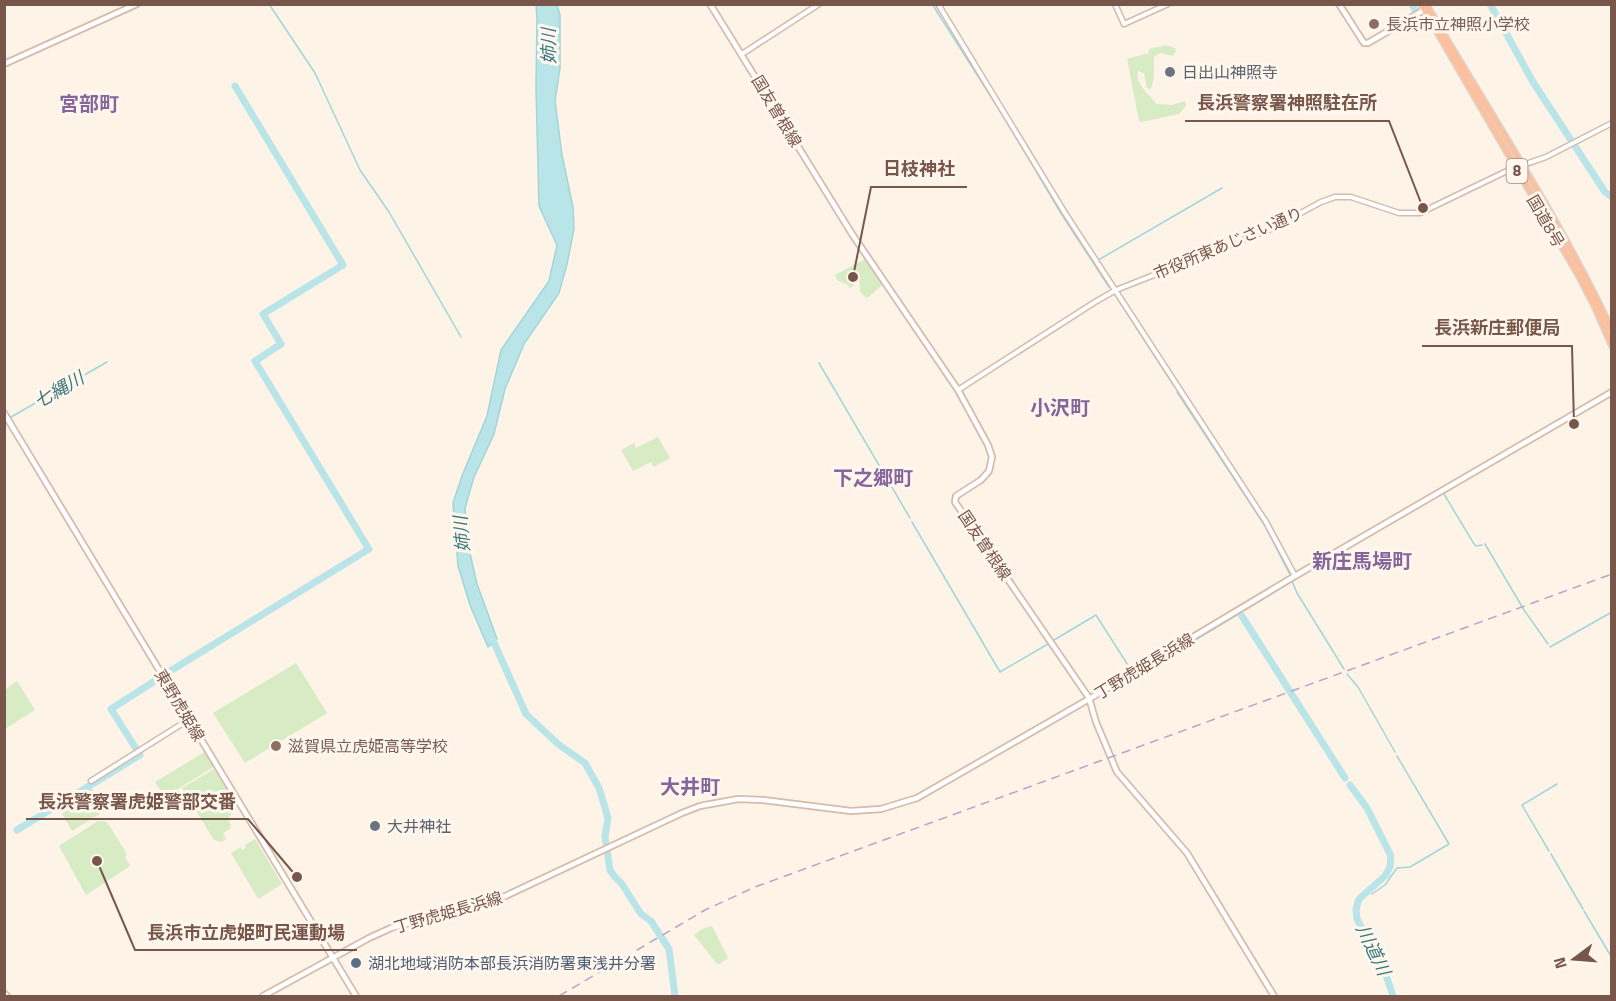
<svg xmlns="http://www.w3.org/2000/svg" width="1616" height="1001" font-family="'Titillium Web','Noto Sans JP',sans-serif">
	<rect width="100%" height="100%" fill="#fdf3e7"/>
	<path fill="#d7ecc4" d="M1166,45L1175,48L1176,51L1173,56L1160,53L1154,57V78L1151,89L1147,88L1144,73L1138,71C1135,85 1149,93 1156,104L1172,105L1185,101L1186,106L1179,114L1141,122L1139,121L1127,59L1149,53V49Z
		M865,259L882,285L870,296L866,298L860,292C860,284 860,277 851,275L850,280L854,286L850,288L846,284L837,280L835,275Z
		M658,437L670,458L654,467L651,462L633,471L621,450L634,443L636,448Z
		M296,663L327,713L245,763L213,713Z
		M17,681L35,710L5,729V690Z
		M206,751L215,766L165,797L155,782Z
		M214,769L237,805L228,819L231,825L230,829L223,833L226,839L222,842L214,840L182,788Z
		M91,787L106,810L72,831L58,807Z
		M98,821L107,822L127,854L125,857L130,866L86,895L59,846Z
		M255,839L282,884L258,899L231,853L241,847L242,850L246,848L245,845Z
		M712,926L728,958L718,965L694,935L702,929Z"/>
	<path fill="#bae5e8" stroke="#a0d6da" stroke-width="1.5" d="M536,5H557L560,15V68L555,101L562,155L573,207L574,229L567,264L559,293L524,344L505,389L494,434L474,477L465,508L469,549L477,584L497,639L488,647L470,605L458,566L453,503L462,476L487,416L501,350L549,281L557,245L539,206L536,88L537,17Z"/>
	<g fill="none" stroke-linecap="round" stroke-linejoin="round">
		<path stroke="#a0d6da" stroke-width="1.5" d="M269,4L315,73L360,170L389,212L461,337
			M932,4L1002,114L1062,215L1109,287
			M1100,259L1222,188
			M1117,298L1174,386
			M819,363L910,518
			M1177,392L1265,526L1289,573
			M11,417L107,362
			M1444,494L1474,544L1476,546L1482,545
			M912,522L1000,672L1048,644
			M1485,544L1524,610L1548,644
			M1292,581L1297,593L1344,669
			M1245,610L1291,582
			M1054,640L1096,615L1131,670
			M1550,647L1612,612
			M1347,674L1358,687L1395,752
			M1135,676L1242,612
			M1549,851L1522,805L1557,784
			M1551,854L1583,909
			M1369,890L1370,891
			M1372,894L1385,885L1397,868L1410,867L1449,844L1397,756
			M1584,911L1612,958"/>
		<path stroke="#bae5e8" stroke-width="7" d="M1412,4L1415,10
			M1490,4L1533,82L1605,192L1612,197
			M235,86L343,265L263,314L281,344L255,361L367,546
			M1240,613L1345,778
			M491,636L526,714L558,744L585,763L599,788L608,818L605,837L610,870L615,877L622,884L641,914L651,921L669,949L675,996
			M167,673L369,549
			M1350,785L1367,808L1391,856L1390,867L1385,876L1359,899L1356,909L1357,919L1385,972L1393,996
			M17,830L140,755L111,709L161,677"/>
		<defs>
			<path id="tertiary" d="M938,4L1065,213L1266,522L1295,576
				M1115,4L1124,24L1168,4
				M742,54L819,4
				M958,390L1095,302L1116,290L1273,228L1321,202L1335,197H1351L1399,213H1420L1509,170L1546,157L1612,123
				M91,781L188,720"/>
			<path id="secondary" d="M710,4L852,234L958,390L988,445L992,457L989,471L981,480L956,496L955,502L1089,698L1096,722L1117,772L1187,853L1274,996
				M1339,4L1364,43H1368L1424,10
				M4,64L137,4
				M4,413L356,996
				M4,993L7,996
				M263,996L369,938L391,928L499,899L682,813L700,806L738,799L763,800L851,811L881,809L917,798L1096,695L1295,576L1612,392"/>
			<path id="trunk" d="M1421,4L1579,276L1595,307L1612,346
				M1426,4C1489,113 1559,217 1612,331"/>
		</defs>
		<use href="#tertiary" stroke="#d2bcae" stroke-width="7"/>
		<use href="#secondary" stroke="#d5bbac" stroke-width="8"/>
		<use href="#trunk" stroke="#dcd3d0" stroke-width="8"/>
		<use href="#tertiary" stroke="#fff" stroke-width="4"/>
		<use href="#secondary" stroke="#fff" stroke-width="4.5"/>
		<use href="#trunk" stroke="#fcc09c" stroke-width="5"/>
		<path stroke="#b5a4c8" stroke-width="1.5" stroke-dasharray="9 6" stroke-linecap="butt" d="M559,996L705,910L755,887L1612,574"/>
	</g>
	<g fill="#8d6e63" stroke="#fff7ee" stroke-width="2">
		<circle cx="1374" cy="24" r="6"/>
		<circle cx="276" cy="746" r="6"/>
	</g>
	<g fill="#6b7280" stroke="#fff7ee" stroke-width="2">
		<circle cx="1170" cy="72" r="6"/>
		<circle cx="375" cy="826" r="6"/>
	</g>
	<circle fill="#5c6f8a" stroke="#fff7ee" stroke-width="2" cx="356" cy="963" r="6"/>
	<g text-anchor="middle" stroke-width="6" stroke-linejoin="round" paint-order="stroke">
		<rect fill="#fff7ee" stroke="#a0877b" stroke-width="1.5" x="1506.5" y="159" width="21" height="24" rx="4.5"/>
		<g font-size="15" font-weight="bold" fill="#78574a">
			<text x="1517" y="176">8</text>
		</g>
		<g font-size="16" fill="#785e54" stroke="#fff7ee" text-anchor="start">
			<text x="1386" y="30">長浜市立神照小学校</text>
			<text x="288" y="752">滋賀県立虎姫高等学校</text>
		</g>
		<g font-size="16" fill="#5b616d" stroke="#fff7ee" text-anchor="start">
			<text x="1182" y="78">日出山神照寺</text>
			<text x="387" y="832">大井神社</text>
		</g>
		<g font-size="16" fill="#78574a" stroke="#fff7ee">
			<text transform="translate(777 111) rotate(59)" y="6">国友曽根線</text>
			<text transform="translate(1546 221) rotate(60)" y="6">国道8号</text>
			<text transform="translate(1228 243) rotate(-23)" y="6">市役所東あじさい通り</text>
			<text transform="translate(985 545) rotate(56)" y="6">国友曽根線</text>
			<text transform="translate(1144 666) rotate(-31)" y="6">丁野虎姫長浜線</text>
			<text transform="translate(180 705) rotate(59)" y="6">東野虎姫線</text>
			<text transform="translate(448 912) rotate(-16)" y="6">丁野虎姫長浜線</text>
		</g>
		<g font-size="16" fill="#4e5e75" stroke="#fff7ee" text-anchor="start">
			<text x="368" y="969">湖北地域消防本部長浜消防署東浅井分署</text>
		</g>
		<g font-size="18" font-style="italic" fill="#3c787e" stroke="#fff7ee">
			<text transform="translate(549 46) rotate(-91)" y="6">姉川</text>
			<text transform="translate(59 390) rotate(-30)" y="6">七縄川</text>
			<text transform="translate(462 534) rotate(-95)" y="6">姉川</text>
			<text transform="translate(1373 950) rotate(64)" y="6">川道川</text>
		</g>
		<g font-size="20" font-weight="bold" fill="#85659c" stroke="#fff7ee">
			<text x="89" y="111">宮部町</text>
			<text x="1060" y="415">小沢町</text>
			<text x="873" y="485">下之郷町</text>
			<text x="1362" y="568">新庄馬場町</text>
			<text x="690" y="794">大井町</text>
		</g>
	</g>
	<path fill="none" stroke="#78574a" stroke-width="2" d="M1423 208L1389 121H1185M853 277L871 187H967M1574 424L1572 346H1422M297 877L248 819H26M97 861L135 950H357"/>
	<g fill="#78574a" stroke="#fff7ee" stroke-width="2">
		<circle cx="1423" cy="208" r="6"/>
		<circle cx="853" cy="277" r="6"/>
		<circle cx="1574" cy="424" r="6"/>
		<circle cx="297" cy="877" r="6"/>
		<circle cx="97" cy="861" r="6"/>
	</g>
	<g font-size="18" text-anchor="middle" font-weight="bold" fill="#78574a" stroke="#fff7ee" stroke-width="6" stroke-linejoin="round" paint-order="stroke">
		<text x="1287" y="109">長浜警察署神照駐在所</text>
		<text x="919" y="175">日枝神社</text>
		<text x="1497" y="334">長浜新庄郵便局</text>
		<text x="137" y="808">長浜警察署虎姫警部交番</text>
		<text x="246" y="939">長浜市立虎姫町民運動場</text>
	</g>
	<rect width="1616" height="1001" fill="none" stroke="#78574a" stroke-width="12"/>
	<g transform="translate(1574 959) rotate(254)" stroke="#fff7ee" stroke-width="4.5" paint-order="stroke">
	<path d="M0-4.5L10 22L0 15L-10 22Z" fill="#78574a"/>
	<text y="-9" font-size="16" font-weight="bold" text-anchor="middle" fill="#78574a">N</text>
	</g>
</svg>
